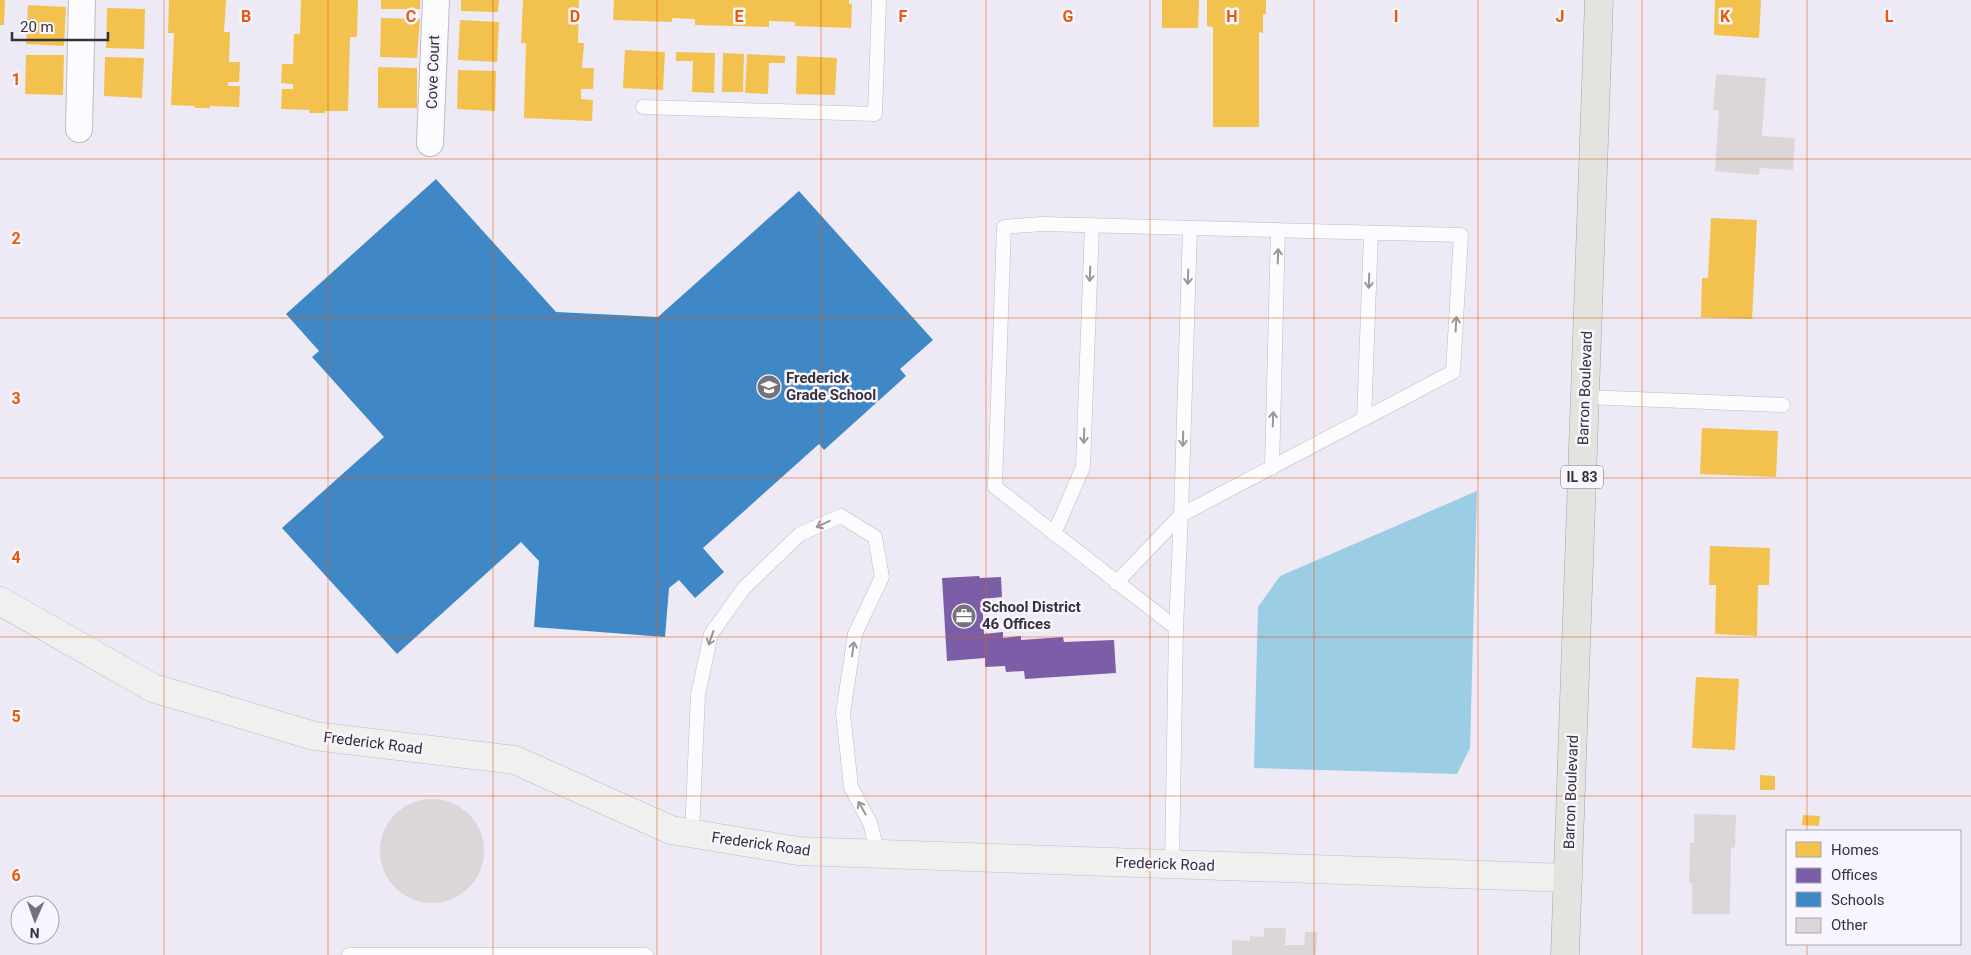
<svg xmlns="http://www.w3.org/2000/svg" width="1971" height="955" font-family="Roboto,sans-serif">
	<rect width="100%" height="100%" fill="#eeeaf5"/>
	<path fill="#9bcde4" d="M1477,491L1470,748L1457,774L1254,768L1258,607L1280,576Z"/>
	<path fill="#f2c14e" d="M0,0H5L4,25H0Z
		M169,0H226L224,32H230L229,62H240L239,82H228V86H240L239,107L210,106V108H195V106L171,105L174,33H168Z
		M301,0H358L357,37H350L348,111H325V113H309L310,110L281,109L282,89H293V84L281,83L282,64H293L294,34H300Z
		M381,0H420V9H381Z
		M461,0H499L498,12L461,11Z
		M523,0H579L578,43H584L582,68H594L593,89H581V99L593,100L592,121L524,118L526,43H521Z
		M614,0H849V4H852L851,28L795,26V22L769,21V27L695,25V19L672,18V22L613,20Z
		M1162,0H1199L1198,28H1162Z
		M1207,0H1266V14H1263V33L1259,32V127H1213V27L1207,26Z
		M1715,0H1761L1759,38L1714,35Z
		M28,5L66,7L64,46L26,44Z
		M107,8L145,9L144,49L106,48Z
		M381,18L420,19L417,58L380,57Z
		M460,20L499,22L497,62L458,60Z
		M625,50L665,52L663,90L623,88Z
		M676,52L715,53L714,93L692,92L693,61H676Z
		M723,53L744,54L743,92H722Z
		M747,54L785,56V63H769L768,94L745,93Z
		M26,55H64L63,95L25,94Z
		M797,56L837,58L835,95L796,94Z
		M105,57L144,58L142,98L104,96Z
		M378,67L417,68V108H378Z
		M458,70L496,71L495,111L457,109Z
		M1711,218L1757,220L1752,319L1701,317L1702,278H1708Z
		M1702,428L1778,431L1776,477L1700,474Z
		M1710,546L1770,548L1769,585H1758L1757,636L1715,634L1716,585H1709Z
		M1696,677L1739,679L1735,750L1692,748Z
		M1760,775L1775,776V790H1760Z
		M1803,815L1820,816L1819,826L1802,825Z"/>
	<path fill="#7b5ea7" d="M979,576L980,578L1001,577L1002,597L982,599L984,634L1003,632V638L1021,636V640L1063,637L1064,642L1114,640L1116,673L1025,679L1024,671L1006,672L1005,666L985,667V658L947,661L942,578Z"/>
	<path fill="#3f88c5" d="M436,179L556,312L658,317L799,191L933,340L900,369L906,376L824,450L819,444L703,548L724,572L695,598L679,580L669,588L665,637L534,627L539,561L521,542L397,654L282,528L384,437L312,357L319,351L286,314Z"/>
	<path fill="#dbd6d8" d="M1716,74L1766,78L1762,136L1795,138L1793,170L1760,168L1759,175L1715,171L1719,110H1713Z
		M380 851a52 52 0 1 1 104 0a52 52 0 1 1-104 0Z
		M1694,814L1736,815L1735,847L1731,848L1730,914H1692V883H1689L1690,843H1694Z
		M1264,928H1286L1285,945H1304L1305,932H1317L1316,955H1232V940L1250,941V936L1264,937Z"/>
	<g fill="none" stroke-linecap="round" stroke-linejoin="round">
		<defs>
			<path id="lane" d="M643,107L875,114L879,0
				M1585,397L1783,405
				M1364,419L1371,233
				M1272,468L1278,230
				M1054,534L1083,467L1092,225
				M1116,583L1181,515L1190,228
				M692,833L698,695L711,634L744,588L800,534L841,516L875,537L882,577L855,634L843,713L851,787L870,823L878,854
				M1172,864L1176,628L995,487L1004,227L1042,224L1461,235L1453,372L1181,515L1176,628
				M349,955H646"/>
			<path id="street" d="M79,129L82,0
				M430,143L436,0"/>
			<path id="secondary" d="M0,601L153,688L314,736L515,760L671,830L798,851L1568,878"/>
			<path id="primary" d="M1565,955L1599,0"/>
		</defs>
		<use href="#lane" stroke="#bebbc4" stroke-width="15"/>
		<use href="#street" stroke="#bebbc4" stroke-width="28"/>
		<use href="#secondary" stroke="#bebbc4" stroke-width="29"/>
		<use href="#primary" stroke="#a4a5a0" stroke-width="29"/>
		<use href="#lane" stroke="#fcfcfe" stroke-width="14"/>
		<use href="#street" stroke="#fcfcfe" stroke-width="26"/>
		<use href="#secondary" stroke="#f0f0ef" stroke-width="28"/>
		<use href="#primary" stroke="#e3e4e0" stroke-width="28"/>
	</g>
	<defs><path id="oneway-shaft" d="M-6 0H5M1.5-3L5.5 0L1.5 3" fill="none" stroke-width="1.6" stroke-linecap="round" stroke-linejoin="round" transform="scale(1.25)"/></defs>
	<g stroke="#98979c">
		<use href="#oneway-shaft" transform="translate(1278 256) rotate(-88)"/>
		<use href="#oneway-shaft" transform="translate(1090 274) rotate(92)"/>
		<use href="#oneway-shaft" transform="translate(1188 277) rotate(92)"/>
		<use href="#oneway-shaft" transform="translate(1369 281) rotate(92)"/>
		<use href="#oneway-shaft" transform="translate(1456 324) rotate(-87)"/>
		<use href="#oneway-shaft" transform="translate(1273 419) rotate(-88)"/>
		<use href="#oneway-shaft" transform="translate(1084 436) rotate(92)"/>
		<use href="#oneway-shaft" transform="translate(1183 439) rotate(92)"/>
		<use href="#oneway-shaft" transform="translate(823 524) rotate(155)"/>
		<use href="#oneway-shaft" transform="translate(711 638) rotate(109)"/>
		<use href="#oneway-shaft" transform="translate(853 649) rotate(-82)"/>
		<use href="#oneway-shaft" transform="translate(862 808) rotate(-119)"/>
	</g>
	<path fill="none" stroke="#e8590c" stroke-width="1" stroke-opacity="0.55" d="M164,0V955M328,0V955M493,0V955M657,0V955M821,0V955M986,0V955M1150,0V955M1314,0V955M1478,0V955M1642,0V955M1807,0V831M0,159H1971M0,318H1971M0,478H1971M0,637H1971M0,796H1971M1807,944V955"/>
	<defs>
		<symbol id="school-disc" viewBox="-11 -11 22 22"><circle r="9.5" fill="#76727b" stroke="#f8f5fe"/><path d="M0-5L7-2L0 1L-7-2ZM-4 1L0 2.5L4 1V4Q0 6-4 4Z" fill="#fff"/></symbol>
		<symbol id="office-disc" viewBox="-11 -11 22 22"><circle r="9.5" fill="#76727b" stroke="#f8f5fe"/><path d="M-6-3h4V-5.5h4V-3h4V5H-6ZM-1-4.5V-3h2v-1.5ZM-6 0V1H6V0Z" fill="#fff"/></symbol>
	</defs>
	<g fill-rule="evenodd">
		<use href="#school-disc" x="755" y="373" width="28" height="28"/>
		<use href="#office-disc" x="950" y="602" width="28" height="28"/>
	</g>
	<g text-anchor="middle" stroke-width="5" stroke-linejoin="round" paint-order="stroke">
		<rect fill="#f8f5fe" stroke="#706c75" stroke-width="1" x="1561" y="465.5" width="42" height="23" rx="4"/>
		<g font-size="14" font-weight="bold" fill="#35323a">
			<text x="1582" y="482">IL 83</text>
		</g>
		<g font-size="15" fill="#35323a" stroke="#f8f5fe">
			<text transform="translate(433 72) rotate(-88)" y="5">Cove Court</text>
			<text transform="translate(1585 388) rotate(-88)" y="5">Barron Boulevard</text>
			<text transform="translate(373 743) rotate(7)" y="5">Frederick Road</text>
			<text transform="translate(1571 792) rotate(-88)" y="5">Barron Boulevard</text>
			<text transform="translate(761 844) rotate(8)" y="5">Frederick Road</text>
			<text transform="translate(1165 864) rotate(2)" y="5">Frederick Road</text>
		</g>
		<g font-size="15" font-weight="bold" fill="#35323a" stroke="#f8f5fe" text-anchor="start">
			<text x="786" y="383">Frederick<tspan x="786" dy="17">Grade School</tspan></text>
			<text x="982" y="612">School District<tspan x="982" dy="17">46 Offices</tspan></text>
		</g>
	</g>
	<g font-size="16" text-anchor="middle" font-weight="bold" fill="#e8590c" stroke="#f8f5fe" stroke-width="5" stroke-linejoin="round" paint-order="stroke">
		<text x="246" y="22">B</text>
		<text x="411" y="22">C</text>
		<text x="575" y="22">D</text>
		<text x="739" y="22">E</text>
		<text x="903" y="22">F</text>
		<text x="1068" y="22">G</text>
		<text x="1232" y="22">H</text>
		<text x="1396" y="22">I</text>
		<text x="1560" y="22">J</text>
		<text x="1725" y="22">K</text>
		<text x="1889" y="22">L</text>
		<text x="16" y="85">1</text>
		<text x="16" y="244">2</text>
		<text x="16" y="404">3</text>
		<text x="16" y="563">4</text>
		<text x="16" y="722">5</text>
		<text x="16" y="881">6</text>
	</g>
	<rect x="1786" y="830" width="175" height="115" fill="#f8f5fe" stroke="#aaa7b0"/>
	<rect x="1796" y="842" width="25" height="15" fill="#f2c14e" stroke="#aaa7b0"/>
	<text x="1831" y="855" font-size="15" fill="#35323a">Homes</text>
	<rect x="1796" y="868" width="25" height="15" fill="#7b5ea7" stroke="#aaa7b0"/>
	<text x="1831" y="880" font-size="15" fill="#35323a">Offices</text>
	<rect x="1796" y="892" width="25" height="15" fill="#3f88c5" stroke="#aaa7b0"/>
	<text x="1831" y="905" font-size="15" fill="#35323a">Schools</text>
	<rect x="1796" y="918" width="25" height="15" fill="#dbd6d8" stroke="#aaa7b0"/>
	<text x="1831" y="930" font-size="15" fill="#35323a">Other</text>
	<g transform="translate(35 920) rotate(182)"><circle r="24" fill="#f8f5fe" stroke="#aaa7b0"/>
	<path d="M0-4L9 19L0 12L-9 19Z" fill="#76727b"/>
	<text y="-8" font-size="14" font-weight="bold" text-anchor="middle" fill="#35323a">N</text>
	</g>
	<path d="M12 32v8h96v-8" fill="none" stroke="#35323a" stroke-width="2.5"/>
	<text x="20" y="32" font-size="15" fill="#35323a" stroke="#f8f5fe" stroke-width="4" paint-order="stroke">20 m</text>
</svg>
